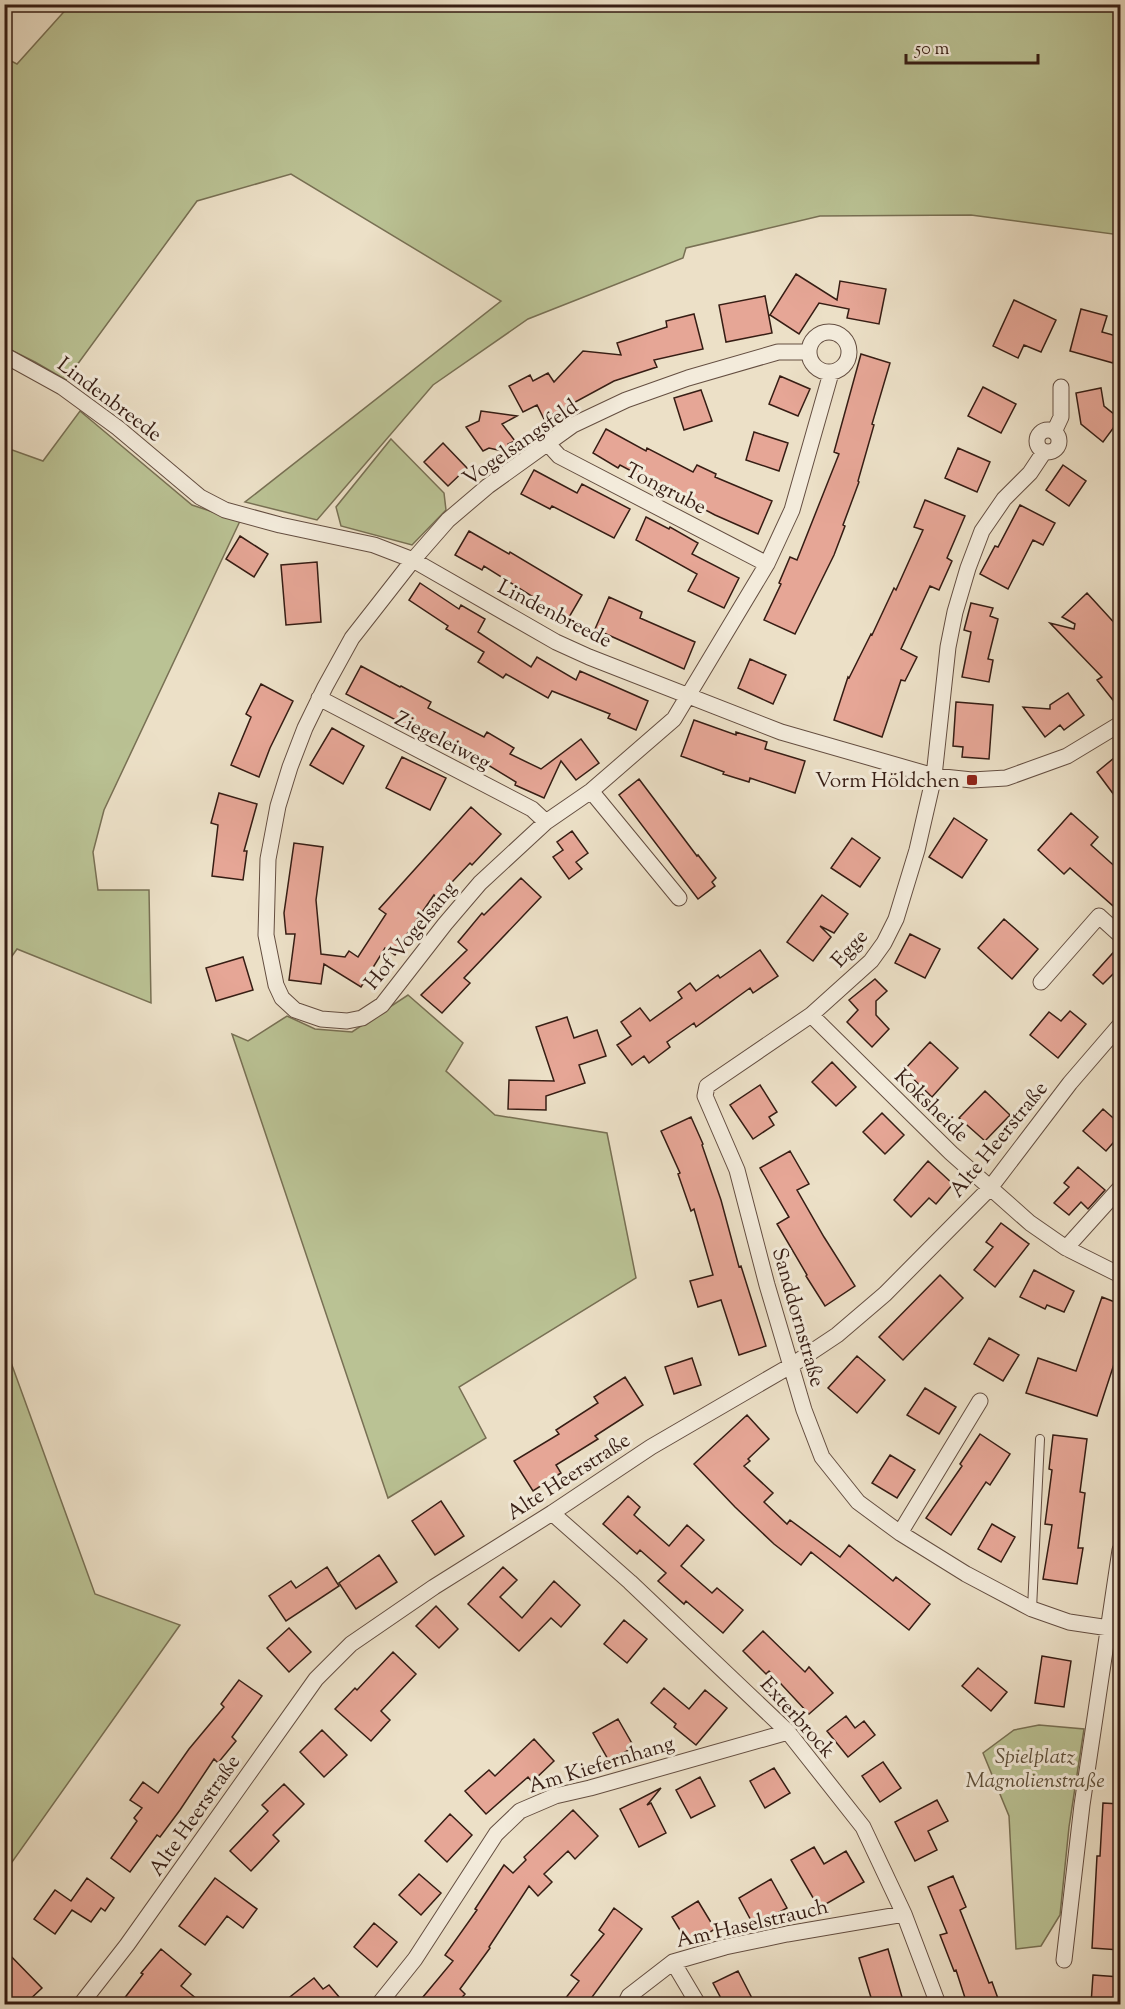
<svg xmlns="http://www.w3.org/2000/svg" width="1125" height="2009" font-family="'Sorts Mill Goudy',serif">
	<rect width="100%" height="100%" fill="#ece0c7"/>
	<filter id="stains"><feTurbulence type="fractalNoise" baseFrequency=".00333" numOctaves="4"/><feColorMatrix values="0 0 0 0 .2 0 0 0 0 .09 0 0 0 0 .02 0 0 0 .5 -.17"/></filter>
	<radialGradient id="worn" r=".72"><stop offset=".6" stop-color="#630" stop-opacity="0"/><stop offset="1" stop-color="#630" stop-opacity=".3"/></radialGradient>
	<path fill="#bac294" stroke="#787054" stroke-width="1.5" d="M70,5H1120V235L971,215L820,216L686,248L683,258L528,319L433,385L317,520L245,502L501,301L291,174L197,201L66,380L35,362L5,347V58L17,64Z
		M80,411L192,505L240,521L104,810L93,852L98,890H149L151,1003L17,949L5,966L4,447L43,461Z
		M391,439L444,493L446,510L412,545L341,526L336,507Z
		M408,995L463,1043L446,1071L495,1115L607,1133L636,1278L459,1387L486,1438L388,1498L232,1034L248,1041L287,1016L315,1029L352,1032Z
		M5,1346L95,1594L180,1625L5,1872Z
		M1039,1725L1084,1729L1069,1827L1060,1915L1041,1946L1016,1949L1009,1816L983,1753L1014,1730Z"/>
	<path fill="#e6a696" stroke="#361d14" stroke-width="1.5" d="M796,274L837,300L840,281L886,289L879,324L847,318L849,309L819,303L799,334L770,315Z
		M765,296L772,333L726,342L719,305Z
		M1014,300L1056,320L1041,352L1024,345L1018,358L993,346Z
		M1081,309L1107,316L1102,332L1120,337L1113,363L1070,351Z
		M694,314L703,349L654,360L657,367L614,381L544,419L537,405L523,412L509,386L530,375L533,381L548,373L554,382L583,351L621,355L617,343L667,327L666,321Z
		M861,354L890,363L872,424L874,425L858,481L859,482L843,525L845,526L834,555L795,634L764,620L781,584L779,583L790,557L797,560L839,454L834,452Z
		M780,376L810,389L798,416L769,404Z
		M983,387L1016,404L1001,433L968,416Z
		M1101,388L1104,406L1120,419L1103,442L1081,424L1076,393Z
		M701,390L712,421L684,430L674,398Z
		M481,411L517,416L502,424L515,441L508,444L507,452L489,448L483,451L466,427L479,421Z
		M606,429L646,451L647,448L693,472L697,465L716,474L715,477L772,501L758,534L715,515L620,465L618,468L593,453Z
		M754,432L788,443L779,471L746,460Z
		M443,443L467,468L448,486L424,462Z
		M958,448L990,462L977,492L945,478Z
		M1063,465L1086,481L1069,506L1046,490Z
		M534,470L577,493L582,484L630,509L614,538L552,506L550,509L521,494Z
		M925,500L965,516L947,558L952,561L939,590L930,586L901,649L917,657L905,681L901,680L882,737L834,720L848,677L849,678L871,634L872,635L894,588L896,590L923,530L914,527Z
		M1020,505L1055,523L1043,545L1033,540L1008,589L980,574L995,546L998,547Z
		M646,517L669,529L670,527L698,543L692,554L739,578L724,608L688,591L697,574L636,540Z
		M469,531L509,554L510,552L582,595L568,619L484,566L482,570L455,555Z
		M240,536L268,554L254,577L226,559Z
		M317,562L321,622L286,625L281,565Z
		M420,583L459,609L461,605L485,619L478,632L531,667L537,657L576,680L580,671L648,701L636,730L608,718L610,714L552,691L548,698L506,674L503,678L478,662L484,652L446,629L448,626L409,600Z
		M1087,593L1120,629V709L1097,680L1102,677L1050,623L1074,629L1075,624L1062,617Z
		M609,597L642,612L640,618L695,642L684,669L595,629Z
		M971,603L993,608L990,616L998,619L988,659L993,660L989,682L962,677L971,632L964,630Z
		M750,659L786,675L773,704L738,688Z
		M361,666L400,687L401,686L431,702L428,708L484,737L487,732L514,748L510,754L541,769L581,739L599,763L576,780L561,761L544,798L515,785L516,782L460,748L457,752L346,694Z
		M261,684L293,701L270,748L259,777L231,765L251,717L246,714Z
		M1068,693L1084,715L1064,730L1060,725L1045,737L1023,707L1050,709V705Z
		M956,702L993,705L989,759L962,757L963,747L953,746Z
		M694,720L736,735V732L767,742L765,749L805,761L795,793L750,778L749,782L723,774L724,772L681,756Z
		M332,728L364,746L343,784L310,765Z
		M1120,753V803L1097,772Z
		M402,757L446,778L430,810L386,788Z
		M639,779L697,856L698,855L716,878L712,882L715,886L698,899L619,795Z
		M219,793L257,804L244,851H247L243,880L212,876L218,825L211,823Z
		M471,807L501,834L472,865L470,863L437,898L434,895L405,937L406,938L395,955L385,948L361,987L324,964L321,984L289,980L295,934H286L284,913L294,843L323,847L316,900L321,954L345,957L349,951L358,957L386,914L379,909Z
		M1071,813L1098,837L1091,845L1120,871V912L1070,868L1064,874L1038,850Z
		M954,818L987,840L962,878L929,857Z
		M572,831L588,853L576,862L582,869L569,879L553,857L563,850L557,842Z
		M852,838L880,858L860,887L831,868Z
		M521,878L541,897L464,978L470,983L442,1013L421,995L467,950L458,942L482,913L484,915Z
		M822,895L848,914L834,933L820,926L831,937L813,961L787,942Z
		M1004,919L1038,949L1012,979L978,948Z
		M910,934L940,949L925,978L895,963Z
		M1120,945V979L1114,973L1103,984L1093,975Z
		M760,950L778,976L753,993L750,988L696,1027L694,1023L667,1042L670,1047L649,1063L644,1056L632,1065L617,1045L631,1036L621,1022L640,1008L650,1021L682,998L678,992L690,983L696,991L718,975L720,978Z
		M243,957L253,990L216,1001L206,968Z
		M875,979L887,991L876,1001V1015L889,1029L872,1047L847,1022L858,1010L849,1000Z
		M1070,1011L1086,1024L1058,1058L1030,1035L1049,1012L1061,1021Z
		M567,1017L574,1038L597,1030L606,1056L579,1065L585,1083L546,1096V1110L508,1109L509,1080L554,1081L536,1027Z
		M930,1042L958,1068L932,1097L904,1070Z
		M832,1062L856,1087L836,1106L812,1082Z
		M760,1085L777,1112L769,1117L774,1125L753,1139L730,1105Z
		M985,1091L1010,1115L985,1141L959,1118Z
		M1103,1109L1120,1124V1135L1106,1151L1083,1131Z
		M882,1113L904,1135L885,1154L863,1132Z
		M691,1117L703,1144L702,1145L721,1200L739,1267L741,1266L766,1346L739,1355L721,1300L698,1307L690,1281L713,1275L694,1209L691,1211L678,1174L680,1173L661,1131Z
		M790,1151L809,1184L797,1190L824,1237L855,1286L825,1306L806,1276L807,1275L777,1224L789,1217L760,1168Z
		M928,1161L953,1184L936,1204L929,1198L911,1217L894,1200Z
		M1078,1167L1105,1190L1088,1209L1081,1202L1069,1215L1054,1203L1069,1187L1064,1183Z
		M1001,1223L1029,1244L995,1287L974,1270L993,1247L986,1242Z
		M1034,1270L1074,1291L1064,1312L1047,1305L1045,1309L1020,1297Z
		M940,1275L963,1298L903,1360L879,1337Z
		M1102,1297L1120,1304V1360L1116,1358L1097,1416L1026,1393L1038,1358L1076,1371Z
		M989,1338L1019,1355L1003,1381L974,1364Z
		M857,1356L885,1380L857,1413L828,1388Z
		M692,1358L701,1385L674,1394L665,1367Z
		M625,1377L643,1405L595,1436L598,1439L556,1465L561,1473L533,1491L514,1461L559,1434L556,1430L598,1403L594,1397Z
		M925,1388L956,1407L939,1434L907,1415Z
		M747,1415L769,1439L748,1459L750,1461L744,1466L773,1493L764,1502L787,1524L790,1520L840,1557L849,1545L893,1581L896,1577L930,1604L909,1630L811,1552L801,1565L774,1544L735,1507L694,1464Z
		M980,1434L1010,1454L990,1485L986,1482L951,1535L926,1518L962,1466L960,1464Z
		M1053,1435L1087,1439L1080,1492L1085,1493L1078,1548H1083L1077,1584L1043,1579L1052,1525L1045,1524L1052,1470L1049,1469Z
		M890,1455L915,1470L897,1498L872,1483Z
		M628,1496L640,1507L634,1515L669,1546L687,1525L704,1540L681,1566L712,1593L717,1588L743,1610L723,1633L686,1601L684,1604L658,1581L666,1573L640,1550L637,1554L603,1524Z
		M441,1501L464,1536L435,1555L412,1521Z
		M992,1524L1015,1537L1001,1562L978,1549Z
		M379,1555L397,1582L356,1609L339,1583Z
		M327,1567L339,1586L286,1621L269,1596L291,1581L296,1588Z
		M503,1567L517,1580L500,1597L522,1618L554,1581L580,1605L561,1627L551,1618L519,1651L468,1604Z
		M436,1606L458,1629L439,1648L416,1626Z
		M624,1620L647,1639L627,1663L604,1644Z
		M289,1628L311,1652L289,1672L267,1648Z
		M763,1631L805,1672L809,1667L833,1693L809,1714L769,1671L766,1674L743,1651Z
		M393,1652L416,1674L381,1711L390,1720L371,1741L335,1709L355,1688L357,1690Z
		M1042,1656L1071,1661L1064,1707L1035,1703Z
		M978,1668L1007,1692L991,1711L962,1686Z
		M239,1680L262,1696L232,1737L236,1741L218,1763L214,1759L180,1810L160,1837L157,1835L130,1872L111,1858L137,1821L134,1818L142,1808L130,1800L143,1782L158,1793L189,1749L224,1707L221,1704Z
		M664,1688L689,1709L705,1690L727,1708L696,1745L674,1727L676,1724L651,1703Z
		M846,1716L855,1728L864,1721L875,1735L848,1757L827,1731Z
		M618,1719L634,1747L609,1761L593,1733Z
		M322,1730L347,1755L324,1777L300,1752Z
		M534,1739L554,1761L532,1782L528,1777L486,1814L465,1791L489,1770L495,1776Z
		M883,1762L901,1788L880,1802L862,1776Z
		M774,1768L790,1793L765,1808L750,1781Z
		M700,1777L715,1806L691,1818L676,1790Z
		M284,1784L304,1804L273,1835L279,1841L251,1871L230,1851L268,1811L262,1805Z
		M661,1788L647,1805L651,1803L666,1833L639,1847L620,1809Z
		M937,1800L948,1821L928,1831L937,1850L915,1861L895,1822Z
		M1103,1803L1120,1804V1950L1092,1948L1097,1856H1100Z
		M573,1810L598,1836L575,1859L568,1851L544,1874L552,1882L538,1896L529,1886L489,1947L490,1948L460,1989L465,1994L456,2004H432L423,1997L453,1961L445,1955L477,1910L475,1909L504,1865L513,1873L526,1860L524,1857Z
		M450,1814L472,1835L447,1862L425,1841Z
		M814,1847L824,1864L846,1851L864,1882L819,1908L791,1860Z
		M419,1874L441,1893L421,1915L399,1895Z
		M953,1876L966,1907L960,1910L989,1983L992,1982L1000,2004H967L956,1970L954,1971L940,1935L947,1933L928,1887Z
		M87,1878L114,1898L105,1911L101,1908L91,1922L72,1910L55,1934L34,1919L55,1890L71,1901Z
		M215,1878L257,1909L243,1928L227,1916L205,1945L179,1926Z
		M771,1879L787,1908L754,1926L739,1898Z
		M698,1901L715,1929L689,1945L672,1917Z
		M614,1908L642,1929L587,2004H561L579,1981L571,1975L604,1934L599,1930Z
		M374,1923L397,1942L377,1967L354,1947Z
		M4,1949L42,1988L25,2004H19L4,1990Z
		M161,1949L191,1974L181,1986L203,2004H120L143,1974L141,1973Z
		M888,1949L904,2004H873L859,1958Z
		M738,1971L755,2004H724L713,1983Z
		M1093,1975L1120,1977V2004H1091Z
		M314,1978L323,1989L329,1985L345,2004H281Z"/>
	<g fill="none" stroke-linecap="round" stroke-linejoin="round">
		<defs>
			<path id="service" d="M1032,1609L1040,1439"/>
			<path id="minor" d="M809 352a20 20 0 1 1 40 0a20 20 0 1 1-40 0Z
				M809,352H778L688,378L626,400L573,425L488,486L448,520L413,560L352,638L325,687L305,728L290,767L278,806L268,859L266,935L276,985L282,998L295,1010L321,1019L347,1021L362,1018L382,1005L445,924L480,883L546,822L591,791L674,719L767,564L792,510L831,373
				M4,355L62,387L118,428L200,497L225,510L280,525L374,545L413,560L556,642L589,657L781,732L934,776L972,780L1006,778L1067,756L1120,724
				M1037 441a11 11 0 1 1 22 0a11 11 0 1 1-22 0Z
				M1054,432L1061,417V387
				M549,445L559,456L767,564
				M1044,452L1030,473L1004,499L982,531L968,568L955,612L948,647L934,776L917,850L896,919L884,943L871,961L811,1015L707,1086L705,1096L737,1170L767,1285L804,1410L822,1457L858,1502L900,1533L966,1574L1032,1609L1069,1622L1109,1628
				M319,698L532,809L546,822
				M591,791L679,898
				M1041,982L1099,916L1120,935
				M811,1015L951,1153L1030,1223L1066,1248L1120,1275
				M1066,1248L1120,1188
				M552,1513L630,1582L788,1732L863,1827L904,1914L938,2004
				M900,1533L980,1401
				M1064,1960L1082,1805L1120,1550
				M673,1962L698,2004
				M81,2004L127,1945L316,1679L351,1644L434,1587L552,1513L651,1447L792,1365L837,1335L885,1294L990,1188L1070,1083L1120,1025
				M379,2004L415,1959L496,1834L520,1811L555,1796L590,1788L788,1732
				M625,2004L629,1996L673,1962L725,1947L787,1934L904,1914"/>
		</defs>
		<use href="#service" stroke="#644e41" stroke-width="10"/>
		<use href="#minor" stroke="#644e41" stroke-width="17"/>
		<use href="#service" stroke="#f3ebdb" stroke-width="8"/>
		<use href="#minor" stroke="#f3ebdb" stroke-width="15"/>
	</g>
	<rect fill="#8f2418" stroke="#f3ebdb" stroke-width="2" x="966" y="774" width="12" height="12" rx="3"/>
	<g text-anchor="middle" stroke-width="6" stroke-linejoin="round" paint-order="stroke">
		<g font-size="21" fill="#361d14" stroke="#f3ebdb">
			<text transform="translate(110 399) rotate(37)" y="7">Lindenbreede</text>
			<text transform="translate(520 442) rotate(-35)" y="7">Vogelsangsfeld</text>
			<text transform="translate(666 488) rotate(27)" y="7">Tongrube</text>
			<text transform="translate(555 613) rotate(27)" y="7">Lindenbreede</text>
			<text transform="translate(443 740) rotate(27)" y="7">Ziegeleiweg</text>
			<text transform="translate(410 935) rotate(-51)" y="7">Hof Vogelsang</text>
			<text transform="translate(849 948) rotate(-48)" y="7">Egge</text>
			<text transform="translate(932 1105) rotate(44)" y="7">Koksheide</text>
			<text transform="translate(998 1139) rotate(-51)" y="7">Alte Heerstraße</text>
			<text transform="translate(799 1317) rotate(74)" y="7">Sanddornstraße</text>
			<text transform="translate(568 1476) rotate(-33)" y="7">Alte Heerstraße</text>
			<text transform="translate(798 1717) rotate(48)" y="7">Exterbrock</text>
			<text transform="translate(601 1764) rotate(-17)" y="7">Am Kiefernhang</text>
			<text transform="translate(194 1815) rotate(-55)" y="7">Alte Heerstraße</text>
			<text transform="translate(752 1923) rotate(-13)" y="7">Am Haselstrauch</text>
		</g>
		<g font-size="21" fill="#361d14" stroke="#f3ebdb" text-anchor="end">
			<text x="960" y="787">Vorm Höldchen</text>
		</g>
		<g font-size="21" font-style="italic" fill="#5e4f3a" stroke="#f3ebdb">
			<text x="1035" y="1763">Spielplatz<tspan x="1035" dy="24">Magnolienstraße</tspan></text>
		</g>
	</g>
	<rect width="1125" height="2009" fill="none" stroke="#ece0c7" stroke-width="24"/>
	<rect x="6" y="6" width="1113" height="1997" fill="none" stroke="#361d14" stroke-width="3"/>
	<rect x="12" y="12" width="1101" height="1985" fill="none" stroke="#361d14" stroke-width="1.5"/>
	<path d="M906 54v9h132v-9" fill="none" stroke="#361d14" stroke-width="3"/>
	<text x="915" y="54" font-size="18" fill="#361d14" stroke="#f3ebdb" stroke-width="4.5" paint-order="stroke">50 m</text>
	<rect width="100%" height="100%" filter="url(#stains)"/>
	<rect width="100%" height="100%" fill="url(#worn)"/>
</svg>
